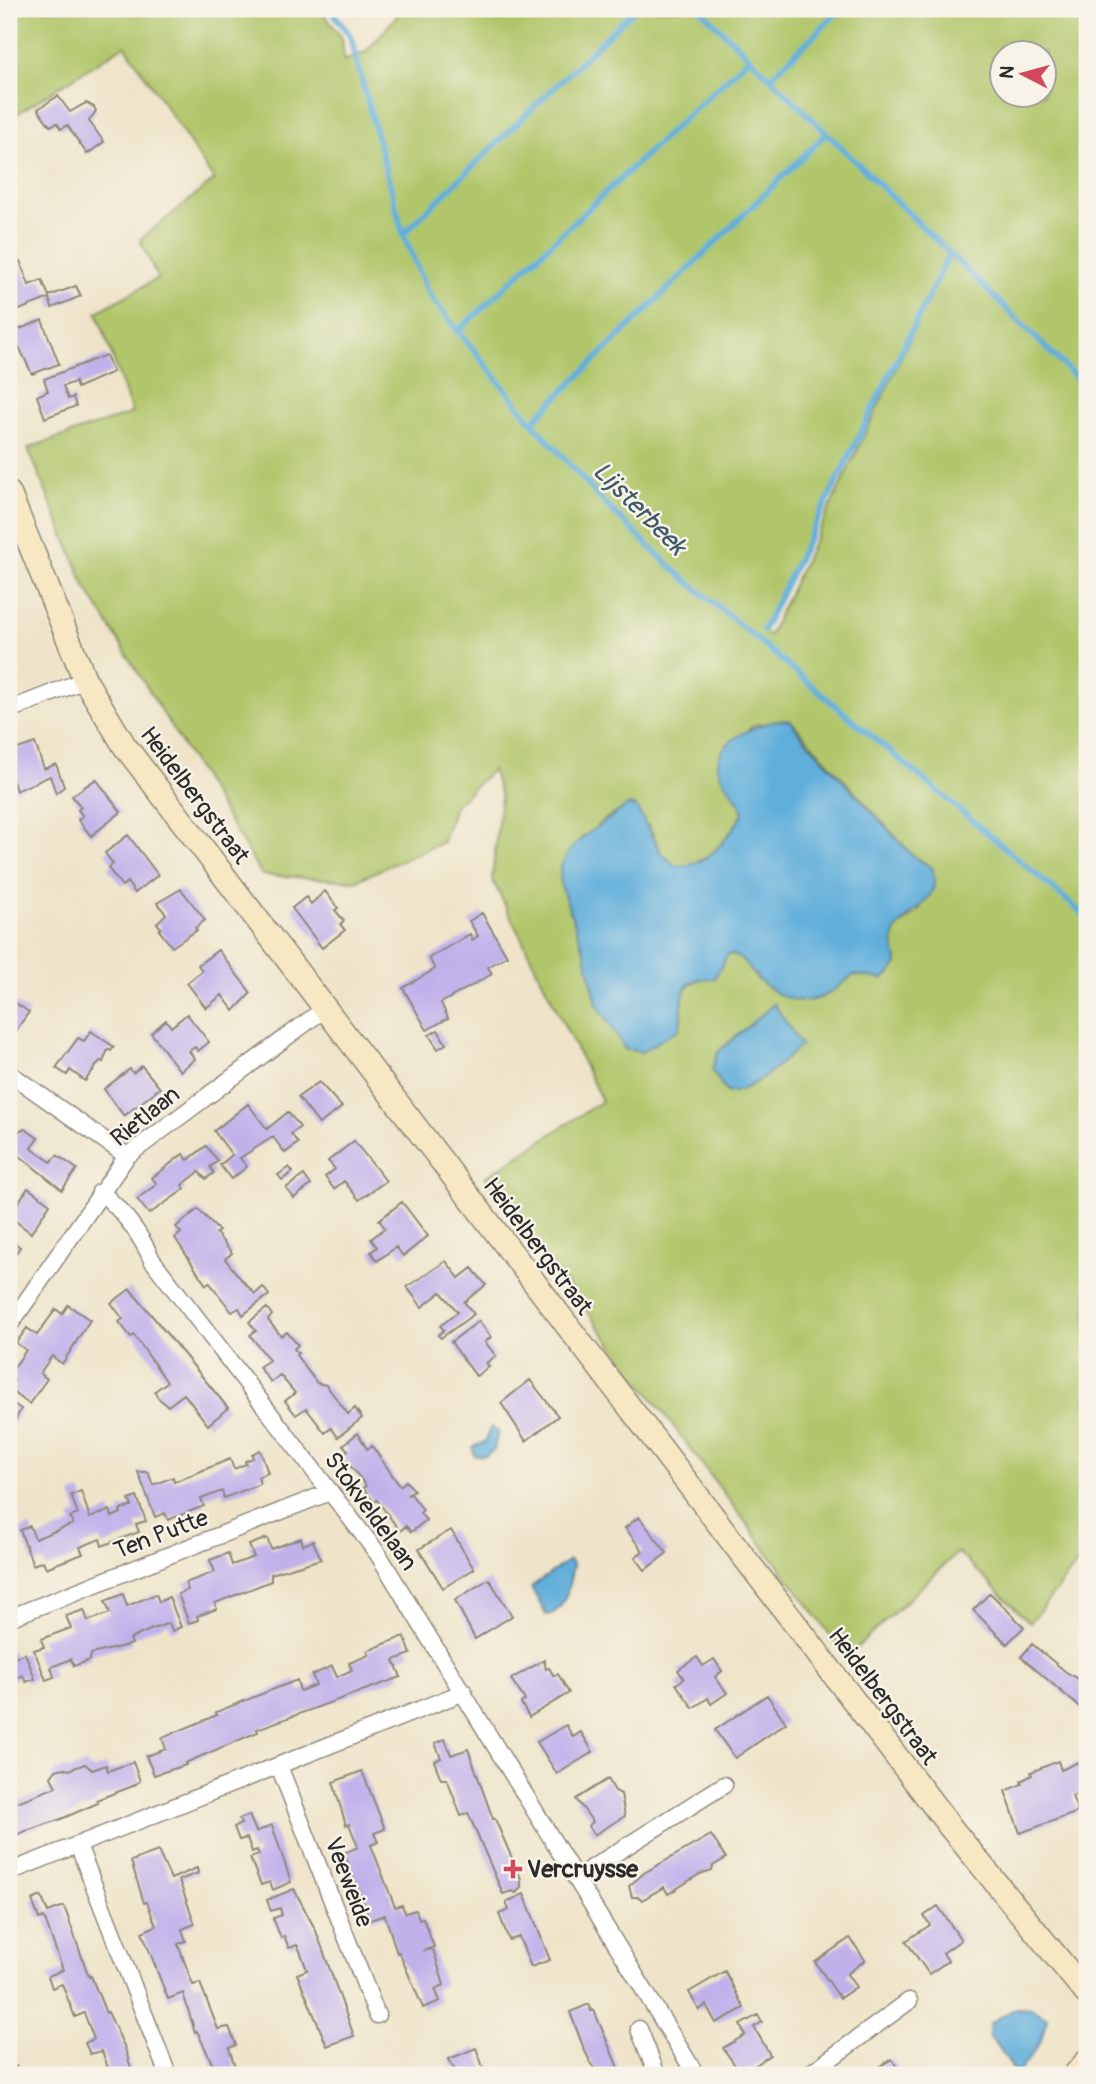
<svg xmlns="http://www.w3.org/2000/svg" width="1096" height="2084" font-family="Pangolin,sans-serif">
	<rect width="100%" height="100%" fill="#f7f3e8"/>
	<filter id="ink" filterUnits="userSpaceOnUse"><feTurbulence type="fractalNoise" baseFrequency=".0143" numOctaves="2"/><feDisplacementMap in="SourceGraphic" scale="14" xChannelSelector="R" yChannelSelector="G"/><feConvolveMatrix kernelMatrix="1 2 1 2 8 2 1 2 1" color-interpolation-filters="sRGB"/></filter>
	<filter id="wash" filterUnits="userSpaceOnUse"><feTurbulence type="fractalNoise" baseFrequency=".00686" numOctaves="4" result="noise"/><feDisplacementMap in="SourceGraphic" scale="28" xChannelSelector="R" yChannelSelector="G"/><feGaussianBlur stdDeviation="1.57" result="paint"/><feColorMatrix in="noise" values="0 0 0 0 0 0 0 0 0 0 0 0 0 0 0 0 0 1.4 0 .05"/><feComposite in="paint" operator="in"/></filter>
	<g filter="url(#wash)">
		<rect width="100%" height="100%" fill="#efe4c9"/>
		<path fill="#b1c66a" stroke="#6e784a" stroke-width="2" fill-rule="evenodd" d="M9,9H320L342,38L344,61L366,52L403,9H1087V1551L1030,1623L958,1552L847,1657L486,1177L602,1101L492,879L501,796L492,770L454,806L443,842L355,881L262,875L85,586L28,448L132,413L97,312L158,278L140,240L214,180L125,45L9,119ZM1002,52H1044V94H1002ZM927,301H928L769,636L763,631ZM791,721L912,855L933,868C929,880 926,899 919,910C913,920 895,923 893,937C890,958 909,961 883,979L854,975L828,994L758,980L740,957L728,954L714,978C685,978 680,993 682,1019L626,1049L597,1003L585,953L561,886L569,851L604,820L621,810L649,826L661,853L676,866C709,867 726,839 743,814C738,787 722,788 720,755L754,725ZM774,1004L727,1092L712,1070L718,1052Z"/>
		<path fill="#61afdb" stroke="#466d83" stroke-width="2" d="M784,720L791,721L799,733L912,855L932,868C944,901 907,910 896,931C885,951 912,959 883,979L854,975C844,981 836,990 826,995C797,1010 768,993 750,969C743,961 739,955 728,954L714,979C672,975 687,1004 679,1029L642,1052L625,1049L597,1004L585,953L561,886L560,868L569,851L583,837L628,805L636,806L661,853L676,866C708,867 727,839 743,814C740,795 721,785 718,767C715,740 763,721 784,720Z
			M774,1004L801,1045C785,1060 749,1095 727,1092L712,1070L718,1052Z
			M491,1427L498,1431L494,1450L485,1456L474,1455L473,1447L485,1442Z
			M569,1560L573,1565C569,1582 567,1613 546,1615L531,1587Z
			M1016,2008L1033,2009L1047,2018L1040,2043L1019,2072L1014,2071L996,2043L989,2037L990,2023Z"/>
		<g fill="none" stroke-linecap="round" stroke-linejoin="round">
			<path stroke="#61afdb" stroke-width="6" d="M330,9L350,35L403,234L429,295L532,422L605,504L672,568L1087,917
				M700,9L1087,388
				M770,78L841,9
				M403,234L635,9
				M457,332L749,58
				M532,422L826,134
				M763,630L949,255"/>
		</g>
		<g id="blocks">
			<path fill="#c0b1eb" d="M58,96L70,112L86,103L94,107L96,111L89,121L104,142L87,154L67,125L61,129L57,123L50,126L38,109Z
				M20,261L29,285L42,280L49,296L76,286L81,296L52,308L49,298L9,314V265Z
				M42,320L59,364L32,374L12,332Z
				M106,355L113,372L77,388L75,382L63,386L68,399L73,397L76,406L45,418L37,396L48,391L44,379Z
				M35,743L44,769L56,764L64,787L56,793L50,776L16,791L13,782L9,783V752Z
				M96,779L121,812L91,836L78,820L83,816L78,810L81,807L72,796Z
				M128,835L158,875L135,893L127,882L122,886L108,868L113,864L105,853Z
				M181,889L205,920L195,928L197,930L172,947L159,930L161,928L157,923L166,914L157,903Z
				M325,891L338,908L335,910L344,921L340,924L345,930L322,948L292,908L306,897L311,904Z
				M482,913L507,956L488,967L492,974L441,1003L448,1018L427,1030L403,988L435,969L429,958L470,934L472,940L478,936L469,921Z
				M218,950L251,993L234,1011L222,995L206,1008L187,983L202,971L198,965Z
				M9,999L29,1012L12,1036L9,1034Z
				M187,1014L209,1042L198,1051L195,1047L189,1051L195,1059L180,1071L151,1033L166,1020L171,1027Z
				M438,1030L446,1044L438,1049L429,1035Z
				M91,1031L114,1047L111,1051L108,1049L103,1062L100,1061L85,1081L70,1070L67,1075L56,1068L78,1038L84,1041Z
				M142,1066L160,1088L124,1116L104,1089L130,1069L133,1073Z
				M319,1082L342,1107L319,1124L298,1097Z
				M248,1104L267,1129L288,1112L300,1127L291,1134L298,1143L285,1153L273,1137L240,1158L247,1167L231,1179L220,1165L232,1155L214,1131Z
				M25,1129L38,1138L31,1148L51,1162L57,1155L77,1169L62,1190L10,1148L20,1130Z
				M354,1141L386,1181L359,1200L344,1181L334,1189L325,1177L335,1169L328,1161Z
				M206,1146L218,1161L210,1167L214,1173L206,1179L199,1172L182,1185L185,1189L149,1214L137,1199L157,1184L152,1178L183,1154L188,1160Z
				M289,1167L293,1172L282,1180L278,1175Z
				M304,1175L311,1185L294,1198L286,1188Z
				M28,1188L50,1204L31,1233L9,1216Z
				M402,1202L428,1236L403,1256L396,1247L377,1261L371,1252L377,1247L371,1239L385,1228L379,1220Z
				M198,1209L219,1231L216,1233L232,1253L225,1259L241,1279L255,1294L263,1287L269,1295L243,1315L239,1308L232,1312L209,1282L206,1285L175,1238L181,1233L176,1227Z
				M9,1239L20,1247L9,1262Z
				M446,1261L459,1278L472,1268L486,1285L464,1302L474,1314L441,1338L438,1335L444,1330L440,1326L458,1312L441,1292L422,1307L407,1287Z
				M130,1289L228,1408L208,1425L184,1394L168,1406L157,1397L155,1391L167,1382L134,1335L131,1337L119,1322L123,1319L111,1303Z
				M68,1305L90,1320L62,1364L52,1356L40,1373L47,1379L29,1404L9,1389L14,1380L9,1375L26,1350L16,1343L27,1328L37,1335L56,1309L62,1314Z
				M267,1308L272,1315L268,1320L281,1336L287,1332L298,1345L294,1349L298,1353L296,1355L317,1383L326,1385L348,1414L355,1408L362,1418L338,1437L331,1428L325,1433L306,1408L296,1415L285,1401L295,1393L280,1375L271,1382L259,1367L269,1360L250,1335L256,1331L249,1322Z
				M479,1321L491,1337L485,1342L496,1356L486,1363L489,1367L476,1376L451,1342Z
				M530,1380L558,1416L526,1441L501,1403Z
				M9,1401L21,1409L9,1432Z
				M358,1433L367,1449L372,1446L400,1486L406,1481L414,1490L407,1495L411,1494L423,1510L420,1513L426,1520L411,1532L406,1526L400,1531L377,1500L374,1502L363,1488L366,1486L342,1455L348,1450L343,1445Z
				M260,1450L268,1473L258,1477L260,1484L224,1498L222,1491L201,1499L204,1506L168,1520L165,1513L155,1517L138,1472H148L153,1485L173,1477L174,1482L230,1459L234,1469L246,1464L245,1461L253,1458L252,1454Z
				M81,1491L90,1518L110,1510L112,1517L121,1513L120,1510L132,1506L129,1500L137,1497L146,1521L136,1524L139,1532L102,1546L100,1539L80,1547L83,1554L64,1561L46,1568L43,1561L33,1565L20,1530L30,1526L35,1539L73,1524L70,1517L78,1514L71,1495Z
				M639,1517L667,1553L645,1570L635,1557L643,1551L625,1528Z
				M451,1530L474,1569L443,1588L419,1549Z
				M267,1538L271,1549L301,1538L303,1545L313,1541L321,1559L271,1574V1581L215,1603L217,1609L197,1616L198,1620L189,1623L178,1594L188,1590L185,1583L215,1572L210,1560L228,1553L232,1565L254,1557L249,1545Z
				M489,1579L512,1616L475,1639L455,1600Z
				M990,1593L1024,1627L1007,1644L973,1610Z
				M123,1594L127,1606L156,1594L159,1602L169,1597L181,1627L172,1631L169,1623L150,1630L130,1639L132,1644L91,1654L90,1660L74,1666L71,1659L51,1667L54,1677L46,1680L34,1650L44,1647L41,1639L71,1628L66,1616L84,1610L88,1621L110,1613L105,1601Z
				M404,1636L411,1654L394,1660L401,1677L257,1729L258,1732L185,1763L186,1765L154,1775L146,1756L166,1749L162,1738L217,1715L216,1712L297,1680L300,1691L316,1685L312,1675L332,1666L337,1677L352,1670L349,1663L369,1655L367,1651Z
				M1032,1644L1066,1672L1080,1680L1084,1676L1087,1678V1705L1083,1710L1021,1657Z
				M12,1651L15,1657L25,1653L35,1679L26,1682L23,1675L9,1681V1652Z
				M697,1657L703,1666L714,1659L722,1671L715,1677L727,1693L711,1704L708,1698L693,1708L676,1684L684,1679L678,1670Z
				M544,1660L546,1669L549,1668L554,1676L558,1674L569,1693L529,1717L521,1703L525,1700L511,1679Z
				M767,1695L786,1723L735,1758L715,1730Z
				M566,1725L573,1737L581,1732L593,1752L557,1774L537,1742Z
				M445,1739L451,1755L468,1749L493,1819H495L521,1879V1887L516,1893L512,1891L503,1894L468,1813L461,1816L447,1779H441L434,1761L441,1758L435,1743Z
				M1058,1761L1061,1770L1078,1762L1087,1782V1789L1072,1796L1078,1812L1020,1833L1005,1791L1022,1784L1021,1781L1032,1775L1031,1772Z
				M133,1762L140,1781L133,1786L96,1800L98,1803L61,1819L9,1837V1816L15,1813L12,1804L56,1787L51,1777L56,1770L63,1768L69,1770L85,1764L92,1770L106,1765L108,1771Z
				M362,1771L385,1829L374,1833L378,1842L371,1845L395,1907L402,1905L405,1913L416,1910L419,1919L423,1918L434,1947L423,1951L433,1949L444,1985L435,1989L440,2001L423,2008L399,1952L397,1953L385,1915L370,1920L344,1853L358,1847L349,1824L346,1825L333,1782Z
				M608,1779L615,1791L621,1794L625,1816L594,1835L588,1826L593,1822L576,1799Z
				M249,1815L256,1832L272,1825L291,1882L273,1890L270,1882L261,1885L250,1858L259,1855L257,1850L252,1852L247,1838L239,1840L234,1827L241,1824L239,1819Z
				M711,1835L726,1858L713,1866L712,1870L700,1874L668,1894L664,1887L642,1900L639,1897H632L629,1886L644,1873Z
				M158,1851L171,1879L197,1868L198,1873L179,1880L195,1924L182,1929L186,1941L178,1944L193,1985L200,1983L218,2029L229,2027L236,2045L229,2048L235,2067L217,2074L197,2031L195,2032L183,1993L168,1999L142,1932L156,1926L147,1902L144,1903L131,1861Z
				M294,1889L316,1931L354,2036L327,2046L297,1974L307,1970L300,1951L297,1945L289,1948L284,1936L281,1938L273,1918L282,1915L280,1908L271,1911L267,1900Z
				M524,1894L550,1960L531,1967L519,1937L509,1940L499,1914L509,1910L506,1902Z
				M41,1896L48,1912L64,1906L89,1977L91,1976L106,2013L108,2012L125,2048L133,2075H98L97,2073L108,2068L102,2051L90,2054L85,2043L94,2039L84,2013L75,2017L62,1984L52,1988L48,1976L63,1970L44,1917L39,1919L32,1900Z
				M938,1906L961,1940L943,1953L948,1961L929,1974L906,1941L930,1925L924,1916Z
				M850,1938L865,1960L847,1974L856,1987L840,1998L815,1962Z
				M725,1971L744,2008L716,2023L706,2005L699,2010L689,1992Z
				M589,2004L591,2011L594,2010L621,2075H597L584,2049L570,2012Z
				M758,2015L762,2022L754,2027L770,2055L742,2075L723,2048L745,2035L740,2025Z
				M476,2048L486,2075H457L449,2059Z
				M9,2059L12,2067L16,2066L19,2074L9,2075Z
				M892,2059L902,2075H866Z"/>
		</g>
	</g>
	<g filter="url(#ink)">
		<use href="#blocks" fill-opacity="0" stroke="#8d887a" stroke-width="2"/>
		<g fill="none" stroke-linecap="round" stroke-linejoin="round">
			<defs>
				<path id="street" d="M9,710L85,680
					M9,1073L127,1156
					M100,1192C122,1209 141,1235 152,1260L378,1554L696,2075
					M9,1326L127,1156L323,1010
					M9,1618L330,1492
					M279,1766L377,2015
					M78,1845L168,2075
					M9,1872L464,1692
					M576,1878L724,1785
					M639,2029L657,2075
					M808,2075L909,2001"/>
				<path id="secondary" d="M9,493L85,680L124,745L951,1828L1087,1994
					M1075,2075L1087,2061"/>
			</defs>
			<use href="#street" stroke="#8d887a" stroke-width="19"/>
			<use href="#secondary" stroke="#8d887a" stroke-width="26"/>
			<use href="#street" stroke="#fff" stroke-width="16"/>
			<use href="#secondary" stroke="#f7e8c3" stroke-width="23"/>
		</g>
	</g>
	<path fill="#d1495b" stroke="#f7f3e8" stroke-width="2.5" d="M509.5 1858.5h7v7h7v7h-7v7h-7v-7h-7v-7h7z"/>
	<g text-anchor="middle" stroke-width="5" stroke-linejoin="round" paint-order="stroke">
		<g font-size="24" fill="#2b2b2b" stroke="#f7f3e8">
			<text transform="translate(195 795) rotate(53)" y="8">Heidelbergstraat</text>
			<text transform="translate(145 1116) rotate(-39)" y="8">Rietlaan</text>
			<text transform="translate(538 1246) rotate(53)" y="8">Heidelbergstraat</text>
			<text transform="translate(371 1511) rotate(54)" y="8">Stokveldelaan</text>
			<text transform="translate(161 1534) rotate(-21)" y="8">Ten Putte</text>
			<text transform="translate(883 1696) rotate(53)" y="8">Heidelbergstraat</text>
			<text transform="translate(349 1882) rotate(69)" y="8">Veeweide</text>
		</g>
		<g font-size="24" font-weight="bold" fill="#2b2b2b" stroke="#f7f3e8" text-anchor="start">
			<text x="527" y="1877">Vercruysse</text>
		</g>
		<g font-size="26" font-style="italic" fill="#3e5969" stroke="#f7f3e8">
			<text transform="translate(640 508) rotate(45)" y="9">Lijsterbeek</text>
		</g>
	</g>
	<rect width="1096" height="2084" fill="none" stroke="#f7f3e8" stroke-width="35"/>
	<g transform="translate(1023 74) rotate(276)"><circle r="33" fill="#f7f3e8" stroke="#a5a39c" stroke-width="2"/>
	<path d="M0-5L12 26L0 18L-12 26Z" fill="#d1495b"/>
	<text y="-10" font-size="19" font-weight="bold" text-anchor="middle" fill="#2b2b2b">N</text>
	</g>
</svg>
